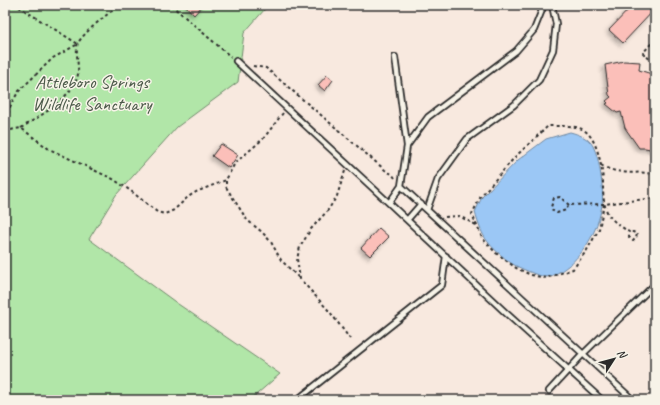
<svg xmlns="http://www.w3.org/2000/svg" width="660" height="405" font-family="Caveat,sans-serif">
	<defs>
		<filter id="shadow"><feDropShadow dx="-2.5" dy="2.5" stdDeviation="2" flood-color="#0004"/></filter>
	</defs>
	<rect width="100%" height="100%" fill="#f8e9df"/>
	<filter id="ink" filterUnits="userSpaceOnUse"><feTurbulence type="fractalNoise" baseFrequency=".025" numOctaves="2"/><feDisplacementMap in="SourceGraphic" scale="8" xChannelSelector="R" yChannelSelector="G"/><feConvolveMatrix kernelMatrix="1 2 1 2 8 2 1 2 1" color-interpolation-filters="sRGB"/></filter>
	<g filter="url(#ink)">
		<path fill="#b1e6a8" stroke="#6e886a" d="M5,5H271L265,9L244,33L238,82L177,127L116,195L89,239L178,304L280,374L250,400H5Z"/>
		<path fill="#9bc7f5" stroke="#6e89a4" d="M570,132C578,134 589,138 593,146C600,159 604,191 602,205C598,231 583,257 561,271C557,273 552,276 547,277C540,277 517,267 511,263C489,246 482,239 475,212L482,197L518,160L546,139Z"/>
		<path fill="#fbbfb9" stroke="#2b2b2b" filter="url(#shadow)" d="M185,5H203L194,15Z
			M633,5H655V9L623,43L609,30Z
			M624,61L640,62L639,70L655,75L652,81L655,83V150L645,148H639L625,128L621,112L617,113L606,104L608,103L606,101L611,97L609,95L605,65Z
			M327,75L333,80L325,91L318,85Z
			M221,144L238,155L229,168L212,156Z
			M379,228L389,237L370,256L361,248Z"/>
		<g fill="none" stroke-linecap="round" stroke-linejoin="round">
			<defs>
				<path id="service" d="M544,5L534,30L516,51L428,117L407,146L401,186L389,203L506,313L602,400
					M395,57L407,146
					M236,61L389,203
					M401,186L633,400
					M427,210L438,179L467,139L514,105L539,80L553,50L556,24L552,5
					M407,220L421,204
					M549,391L583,354L655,284
					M297,400L442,285L446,256"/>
			</defs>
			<use href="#service" stroke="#2b2b2b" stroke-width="8"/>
			<path stroke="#2b2b2b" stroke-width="2" stroke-dasharray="3 3" stroke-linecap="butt" d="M171,5L231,57
				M655,39L643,53L655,64
				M253,66L266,68L385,170L392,174L395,178
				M283,113L263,139L235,163L226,180V187L247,220L262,232L271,242L281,260L300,279
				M21,128C40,116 74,97 78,74C79,66 75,50 78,43C84,32 108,14 119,5
				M5,131L21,128L49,149L113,179L131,191L157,212L165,214L174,210L188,197L196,192L226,180
				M6,131V120L12,102L19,91L53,58L78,44L16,5
				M601,165C607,169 615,171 622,172C633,174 640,171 652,174
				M345,171L337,196L328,210L311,229L300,247L297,259L300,279L330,312L350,339
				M655,171L652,174L655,179
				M604,204L599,229L587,250L573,269L546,278L531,275L516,268L496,253L482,238L472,214L481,196L515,157L548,126C557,126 574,125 582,129C597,136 602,166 603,181C603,193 603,204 608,214C613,222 622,227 629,232V237L633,241L636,238L637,234L633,232H629
				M569,205L560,197L554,198L551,207L553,211L557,213L566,210L569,205L604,204L655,198
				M445,217L459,216L476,225"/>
			<use href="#service" stroke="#f7f3e8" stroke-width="4.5"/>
		</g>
	</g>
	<g text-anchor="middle" stroke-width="3" stroke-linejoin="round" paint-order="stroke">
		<g font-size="19" fill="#4c5a4a" stroke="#f7f3e8">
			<text x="92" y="88">Attleboro Springs<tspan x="92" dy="22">Wildlife Sanctuary</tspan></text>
		</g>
	</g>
	<rect width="660" height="405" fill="none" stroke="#f7f3e8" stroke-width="20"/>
	<rect x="10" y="10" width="640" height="385" fill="none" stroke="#2b2b2b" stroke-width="1.5" filter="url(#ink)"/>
	<g transform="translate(614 359) rotate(54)" stroke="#f7f3e8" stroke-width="3" paint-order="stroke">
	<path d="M0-3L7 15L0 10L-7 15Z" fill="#2b2b2b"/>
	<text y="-6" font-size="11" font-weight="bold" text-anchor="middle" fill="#2b2b2b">N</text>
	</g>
</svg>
